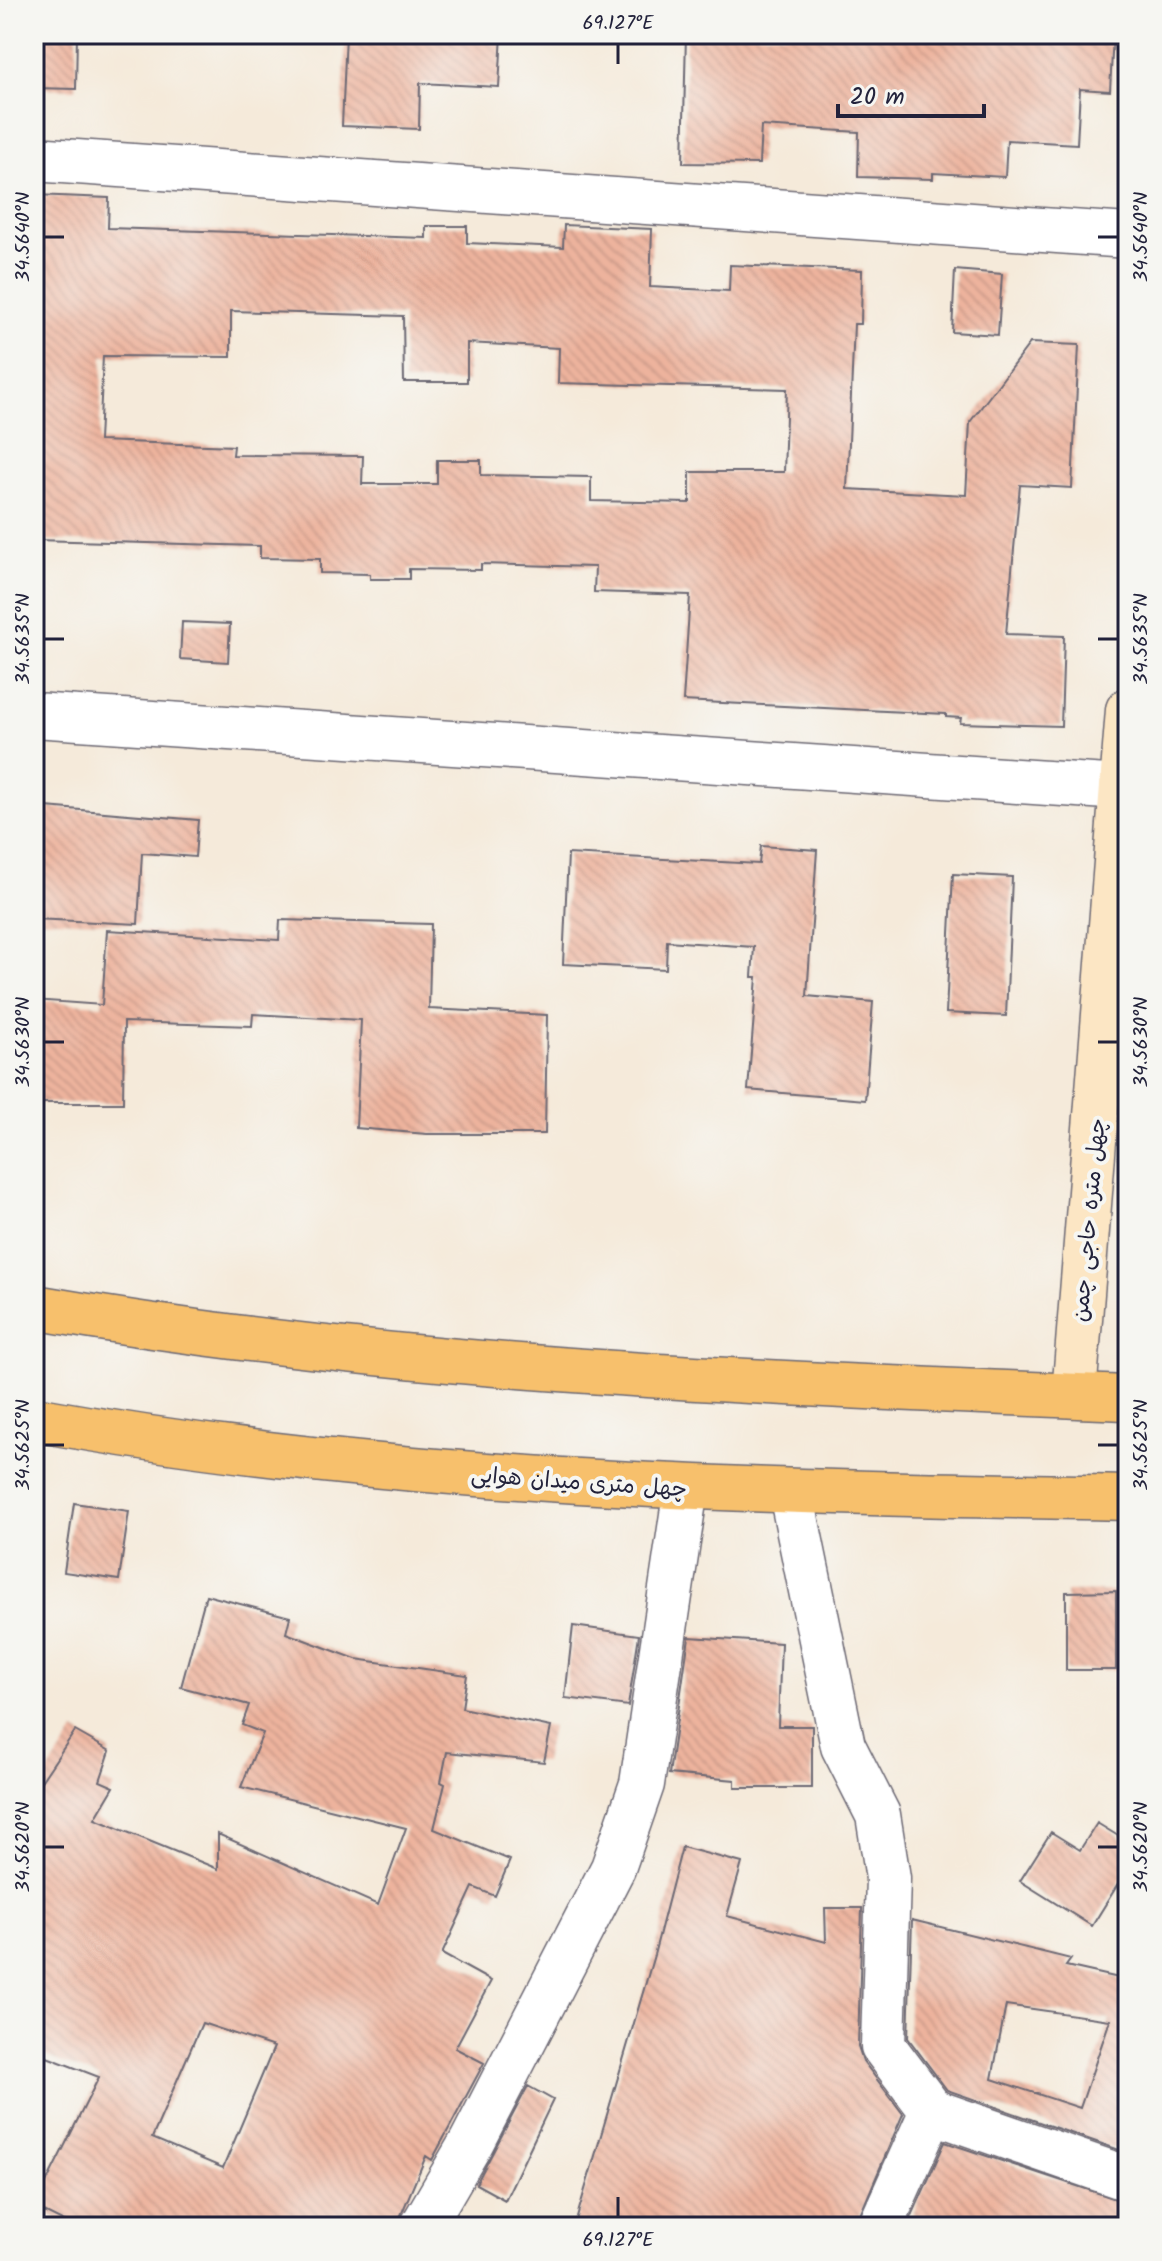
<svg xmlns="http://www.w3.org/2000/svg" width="1162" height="2261" font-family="Kalam,'Playpen Sans Arabic',sans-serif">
	<defs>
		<pattern id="building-back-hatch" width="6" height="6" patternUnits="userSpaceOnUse" patternTransform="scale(2)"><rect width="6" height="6" fill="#edb39d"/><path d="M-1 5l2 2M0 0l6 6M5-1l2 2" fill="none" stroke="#cb9a88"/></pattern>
	</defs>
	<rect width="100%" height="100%" fill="#f6f6f2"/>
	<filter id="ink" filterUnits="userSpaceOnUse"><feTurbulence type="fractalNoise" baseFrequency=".0125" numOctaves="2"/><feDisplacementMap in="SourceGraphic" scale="16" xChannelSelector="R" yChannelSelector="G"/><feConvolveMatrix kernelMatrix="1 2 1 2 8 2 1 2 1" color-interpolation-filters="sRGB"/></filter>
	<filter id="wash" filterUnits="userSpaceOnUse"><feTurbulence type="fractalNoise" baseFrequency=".006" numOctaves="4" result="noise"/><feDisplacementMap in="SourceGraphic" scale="32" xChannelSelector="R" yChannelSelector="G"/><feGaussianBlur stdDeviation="1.8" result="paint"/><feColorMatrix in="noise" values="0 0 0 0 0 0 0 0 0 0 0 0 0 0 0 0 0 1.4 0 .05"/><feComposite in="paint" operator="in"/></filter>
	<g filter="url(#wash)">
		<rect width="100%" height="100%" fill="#f5eada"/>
		<g id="blocks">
			<path fill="url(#building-back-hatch)" fill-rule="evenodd" d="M34,34H77L76,89L34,88Z
				M346,34H502L499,87L420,83L419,129L342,126Z
				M686,34H1113L1110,91L1080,89L1077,144L1007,140L1005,177L933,173V179L858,177L859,132L761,126L759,164L683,163Z
				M34,195L109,198L108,228L426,238V226H467V243L563,247L564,225L652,229L650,287L729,291L730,265L862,270L861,324H854L847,489L966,495L970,422L1030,343L1079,345L1072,488L1020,485L1006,634L1064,636L1061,726L960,723L961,718L946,717V714L683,701L690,595L594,592L595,567L481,564V570L409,569V579H370V574L320,573V559L260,558V546L35,540L42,378L34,377ZM231,311L403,316L404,382H467V343L559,348L558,383L787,389L784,472H690V503L591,501V477L481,475V460H437V484H362L363,456L233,455L234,446L99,441L103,356L231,357Z
				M955,270L1002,274L998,335L952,332Z
				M182,622L230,624L228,662L180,659Z
				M34,806L198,820L195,857L142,853L138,924L34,919Z
				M761,846L817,850L807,996L873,1002L865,1100L748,1090L757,977H752L754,947L667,941L666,969L563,964L568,854L759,864Z
				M953,874L1012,877L1006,1016L946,1013Z
				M280,920L431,924L429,1009L547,1015L545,1134H427L356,1128L361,1020L253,1014L252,1026L124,1022L123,1103H34V1000L102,1005L107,930L279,940Z
				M74,1503L129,1511L119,1580L64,1572Z
				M1116,1591V1670H1066V1592Z
				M206,1595L290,1617L286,1633L356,1659L467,1675L462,1708L551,1727L544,1762L447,1752L441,1782L445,1784L434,1829L510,1860L495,1896L473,1887L442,1954L491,1981L455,2048L484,2063L432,2160L426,2156L396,2227H74L34,2207L99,2077L34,2052V1792L75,1731L110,1751L100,1781L114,1787L95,1819L218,1869V1834L378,1905L406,1828L241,1787L263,1733L242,1725L249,1705L181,1687ZM202,2023L274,2047L223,2168L152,2138Z
				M573,1626L639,1635L628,1706L565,1698Z
				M689,1637L781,1643L778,1726H812V1788H735V1780L669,1774Z
				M1097,1823L1128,1842V1868L1092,1926L1020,1881L1051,1832L1080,1850Z
				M682,1847L742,1863L727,1916L826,1942L825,1908H862L858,2046L863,2061L903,2114L855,2227H574L654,1955Z
				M912,1920L1071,1959L1066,1966L1128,1980V2153L947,2090L908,2038ZM1006,2005L1110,2020L1080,2108L992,2079Z
				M528,2086L553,2100L505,2200L476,2184Z
				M945,2142L1128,2203V2227H907Z"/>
		</g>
	</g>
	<g filter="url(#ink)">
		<use href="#blocks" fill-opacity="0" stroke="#6c6873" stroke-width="2"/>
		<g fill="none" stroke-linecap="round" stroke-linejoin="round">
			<defs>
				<path id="street" d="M34,159L1128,236
					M34,715L1122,788
					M791,1493L843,1746L878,1815L888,1878L883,2046L932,2111L880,2227
					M932,2111L1128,2179
					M422,2227L471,2143L613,1868L642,1784L686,1488"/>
				<path id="secondary" d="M1074,1395L1128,710"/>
				<path id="primary" d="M34,1307C394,1370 763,1383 1128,1398
					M34,1419C395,1485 762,1492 1128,1498"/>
			</defs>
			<use href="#street" stroke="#6c6873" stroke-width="47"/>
			<use href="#secondary" stroke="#6c6873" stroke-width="47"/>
			<use href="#primary" stroke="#6c6873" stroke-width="47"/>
			<use href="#street" stroke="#fff" stroke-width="44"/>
			<use href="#secondary" stroke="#fce6c4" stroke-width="44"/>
			<use href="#primary" stroke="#f7c06c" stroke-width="44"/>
		</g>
	</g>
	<path fill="none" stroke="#22223b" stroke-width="3" d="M618,44V64M44,237H64M1098,237H1118M44,639H64M1098,639H1118M44,1042H64M1098,1042H1118M44,1445H64M1098,1445H1118M44,1847H64M1098,1847H1118M618,2197V2217"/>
	<g text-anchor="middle" stroke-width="8" stroke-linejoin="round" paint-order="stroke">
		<g font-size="22" fill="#22223b" stroke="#f6f6f2">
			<text transform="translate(1088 1220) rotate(-85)" y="8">چهل متره حاجی چمن</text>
			<text transform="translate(579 1481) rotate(4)" y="8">چهل متری میدان هوایی</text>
		</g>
	</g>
	<rect width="1162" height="2261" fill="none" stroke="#f6f6f2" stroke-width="88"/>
	<path d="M838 104v12h146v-12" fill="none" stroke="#22223b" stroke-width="4"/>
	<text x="850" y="104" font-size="24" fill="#22223b" stroke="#f6f6f2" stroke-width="6" paint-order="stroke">20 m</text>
	<rect x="44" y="44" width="1074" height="2173" fill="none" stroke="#22223b" stroke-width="3"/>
	<g font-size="20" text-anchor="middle" fill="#22223b">
		<text x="618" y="29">69.127°E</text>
		<text transform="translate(22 237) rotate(-90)" y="7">34.5640°N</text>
		<text transform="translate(1140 237) rotate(-90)" y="7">34.5640°N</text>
		<text transform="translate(22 639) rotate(-90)" y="7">34.5635°N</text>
		<text transform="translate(1140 639) rotate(-90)" y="7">34.5635°N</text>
		<text transform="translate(22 1042) rotate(-90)" y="7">34.5630°N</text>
		<text transform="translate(1140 1042) rotate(-90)" y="7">34.5630°N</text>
		<text transform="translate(22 1445) rotate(-90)" y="7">34.5625°N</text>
		<text transform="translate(1140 1445) rotate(-90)" y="7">34.5625°N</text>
		<text transform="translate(22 1847) rotate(-90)" y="7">34.5620°N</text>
		<text transform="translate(1140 1847) rotate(-90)" y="7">34.5620°N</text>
		<text x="618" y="2246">69.127°E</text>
	</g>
</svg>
